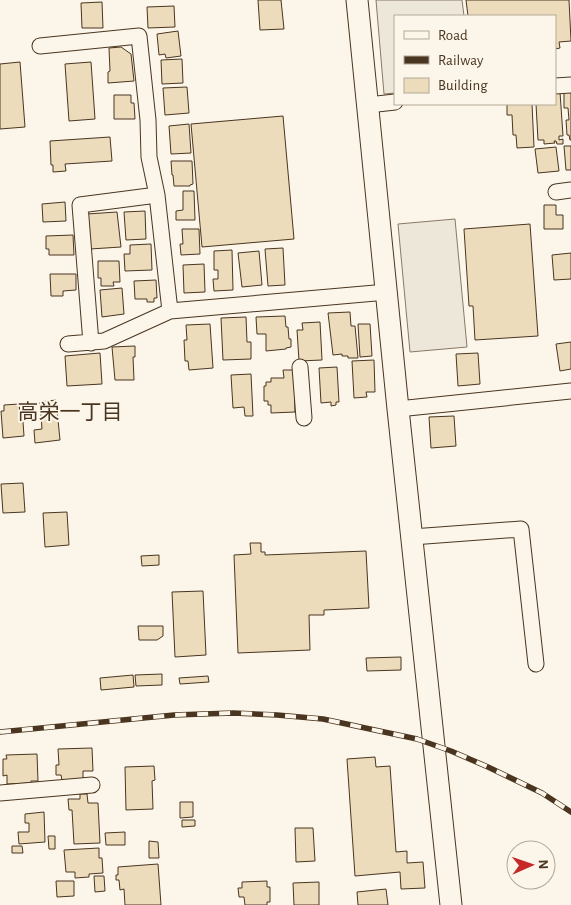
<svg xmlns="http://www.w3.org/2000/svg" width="571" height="905" font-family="'Alegreya Sans','Noto Sans JP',sans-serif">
	<rect width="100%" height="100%" fill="#fbf6e9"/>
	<path fill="#ede7d9" stroke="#887966" d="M376,0H462L464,16H395V93L384,94Z
		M455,219L467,347L410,352L398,224Z"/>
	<path fill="#ecdcbc" stroke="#4a3520" d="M258,0H281L284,29L260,30Z
		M466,0H569L571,41L559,42L560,48L555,49V16H468Z
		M102,2L103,28H82L81,3Z
		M174,6L175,27L148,28L147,7Z
		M178,31L181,56L166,58L165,54L159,55L157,34Z
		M121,47L131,54L134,81L108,83V72L110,71L109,48Z
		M182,59L183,83L162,84L161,60Z
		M20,62L25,127L0,129V64Z
		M91,62L95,119L69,121L65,64Z
		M187,87L189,113L165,115L163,88Z
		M564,89H571V140H570L569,135H567L566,120H569L568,108H564Z
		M555,92H560L563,136H559V140L563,139V144H557L556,141H554L555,143L544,144V140H538L536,104H555Z
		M114,95H131V103H134L135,119H114Z
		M507,104H532L534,147L517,148L516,135H513L512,115H507Z
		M283,116L294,239L202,247L191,124Z
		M189,124L191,153L171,154L169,126Z
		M110,137L112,161L65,164L66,171L53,172V165H51L50,141Z
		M564,146H571V170H566Z
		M556,147L559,171L538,173L535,149Z
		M171,161H192L193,184L190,185V186H174L173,175H172Z
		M183,191H194L195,220H176V211L183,210Z
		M65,202L66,221L43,222L42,204Z
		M544,205H556V215H563V229H544Z
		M145,211L146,239L126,240L124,212Z
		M117,212L121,247L90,249L87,214Z
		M530,224L538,336L475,340L473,306H469L464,229Z
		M182,229H199L200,254L181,255L180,244H183Z
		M73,235L74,255H49V249H46V236Z
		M151,244L152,270L125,271L124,254H130V245Z
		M283,248L285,285L268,286L265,249Z
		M232,250L233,290L214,291L213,279H218V270H214V251Z
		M259,251L262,285L242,287L238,253Z
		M571,253V279L554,280L552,255Z
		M98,261H119L120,282H113L114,286H101V278H98Z
		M204,264L205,292L184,293L183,265Z
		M50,274H76V290L63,291V296H51Z
		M156,280L157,298H154V302H147V299H135L134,281Z
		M122,288L124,314L102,317L100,290Z
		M350,312L351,326H355L358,358H348V356H342V354L333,355L328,313Z
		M285,316L286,327H288L289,339H291V347L286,348V349L266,351V334H257L256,317Z
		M246,317L247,342H251V359L223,360L221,318Z
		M320,322L322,360L299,361L297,330H303L302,323Z
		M210,324L213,368L189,370L188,361H185L184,340H187L186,325Z
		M358,324H370L372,356L360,357Z
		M571,342V369L560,371L556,344Z
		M135,346V357H133L134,380H115L112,347Z
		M100,353L102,384L67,386L65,356Z
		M478,353L480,384L458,386L456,354Z
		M374,360L375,392H366L367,397L354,398L352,361Z
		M337,367L339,402H336V405L331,406V402L321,403L319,368Z
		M283,370H294L295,412L271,413V405H268V401H264V386H266V382H271V378H284Z
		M251,374L253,416H245L244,407L233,408L231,375Z
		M56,400L60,440L35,443L34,430L42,429L40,402Z
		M19,404L21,422H23L24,436L3,438L1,411H4V405Z
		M454,416L456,446L431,448L429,417Z
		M23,483L25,512L3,513L1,484Z
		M67,512L69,545L45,547L43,513Z
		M250,543H261V552H265V555L366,551L369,608L324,610V615H309L310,650L238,653L234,555L251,554Z
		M159,555V565L142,566L141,556Z
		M203,591L206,655L175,657L172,592Z
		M138,626H163V636L157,640H139Z
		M401,657V670L367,671L366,658Z
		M162,674V685L136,686L135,675Z
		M133,675L134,687L101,690L100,678Z
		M208,676L209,682L180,684L179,678Z
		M92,748L93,771H83V779L62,780L61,775H56V765H59L58,749Z
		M37,754L38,781H31V783L7,784V775L3,776V759H7L6,755Z
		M375,757L376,767L390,766L396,852L407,851V863L423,862L425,888L401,889L400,872L355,876L347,759Z
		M154,766L155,780L152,781L153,809L126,810L125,767Z
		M80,794H87L88,803H98L100,843L74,844L72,810H69L68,799H80Z
		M180,802H193V817L180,818Z
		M44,812L45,842L19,844L18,832H29V823H25V814Z
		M182,820H195V826L182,827Z
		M295,828H313L315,861L296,862Z
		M125,832V845H106L105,833Z
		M48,836H55V849H49Z
		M149,841L158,842L159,858H149Z
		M12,846H22L23,853H12Z
		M99,848V858H102L103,873L89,874V877L75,878V872H66L64,850Z
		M158,864L161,905H125L124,889L120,890L119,880H116V875H118V867Z
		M94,876H104L105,891L95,892Z
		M56,881H74V896L57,897Z
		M267,881V887H270V902H267V905H245L244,897H239L238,888H242V882Z
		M319,882V905H294L293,883Z
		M386,889L388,905H358L357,892Z"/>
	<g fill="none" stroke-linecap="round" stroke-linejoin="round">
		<defs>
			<path id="street" d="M40,46L139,36L148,120L149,157L157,195L170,311
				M555,86L571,85
				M368,105L395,102
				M556,192L571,190
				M91,343L80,205L157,195
				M68,344L104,341L170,311L387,292
				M300,367L304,418
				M398,409L571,391
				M412,537L521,529L536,664
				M0,793L92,785"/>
			<path id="secondary" d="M357,0L398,409L451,905"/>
		</defs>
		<use href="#street" stroke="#4a3520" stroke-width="17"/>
		<use href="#secondary" stroke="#4a3520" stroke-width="23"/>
		<use href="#street" stroke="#fbf6e9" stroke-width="15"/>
		<use href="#secondary" stroke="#fbf6e9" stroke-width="21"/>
		<defs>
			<path id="rail" d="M0,732L174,715L233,713L277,715L323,719L417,739L451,751L488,767L542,793L571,812"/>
		</defs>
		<use href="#rail" stroke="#4a3520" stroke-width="5.5"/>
		<use href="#rail" stroke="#fbf6e9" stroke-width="4" stroke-dasharray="11" stroke-linecap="butt"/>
	</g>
	<g text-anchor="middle" stroke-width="4" stroke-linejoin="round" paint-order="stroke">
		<g font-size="21" fill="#4a3520" stroke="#fbf6e9">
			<text x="70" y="419">高栄一丁目</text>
		</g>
	</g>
	<rect x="394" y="15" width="162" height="90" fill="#fbf6e9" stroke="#b4a999"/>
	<rect x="404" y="31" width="25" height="8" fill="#fbf6e9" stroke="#b4a999"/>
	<text x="438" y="40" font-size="15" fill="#4a3520">Road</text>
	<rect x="404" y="56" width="25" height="8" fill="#4a3520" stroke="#b4a999"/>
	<text x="438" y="65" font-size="15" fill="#4a3520">Railway</text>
	<rect x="404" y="78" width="25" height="15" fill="#ecdcbc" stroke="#b4a999"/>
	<text x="438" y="90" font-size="15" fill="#4a3520">Building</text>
	<g transform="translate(531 865) rotate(88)"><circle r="24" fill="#fbf6e9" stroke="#b4a999"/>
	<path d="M0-4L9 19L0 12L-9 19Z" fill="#c62828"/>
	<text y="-8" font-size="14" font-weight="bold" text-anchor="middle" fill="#4a3520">N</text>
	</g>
</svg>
